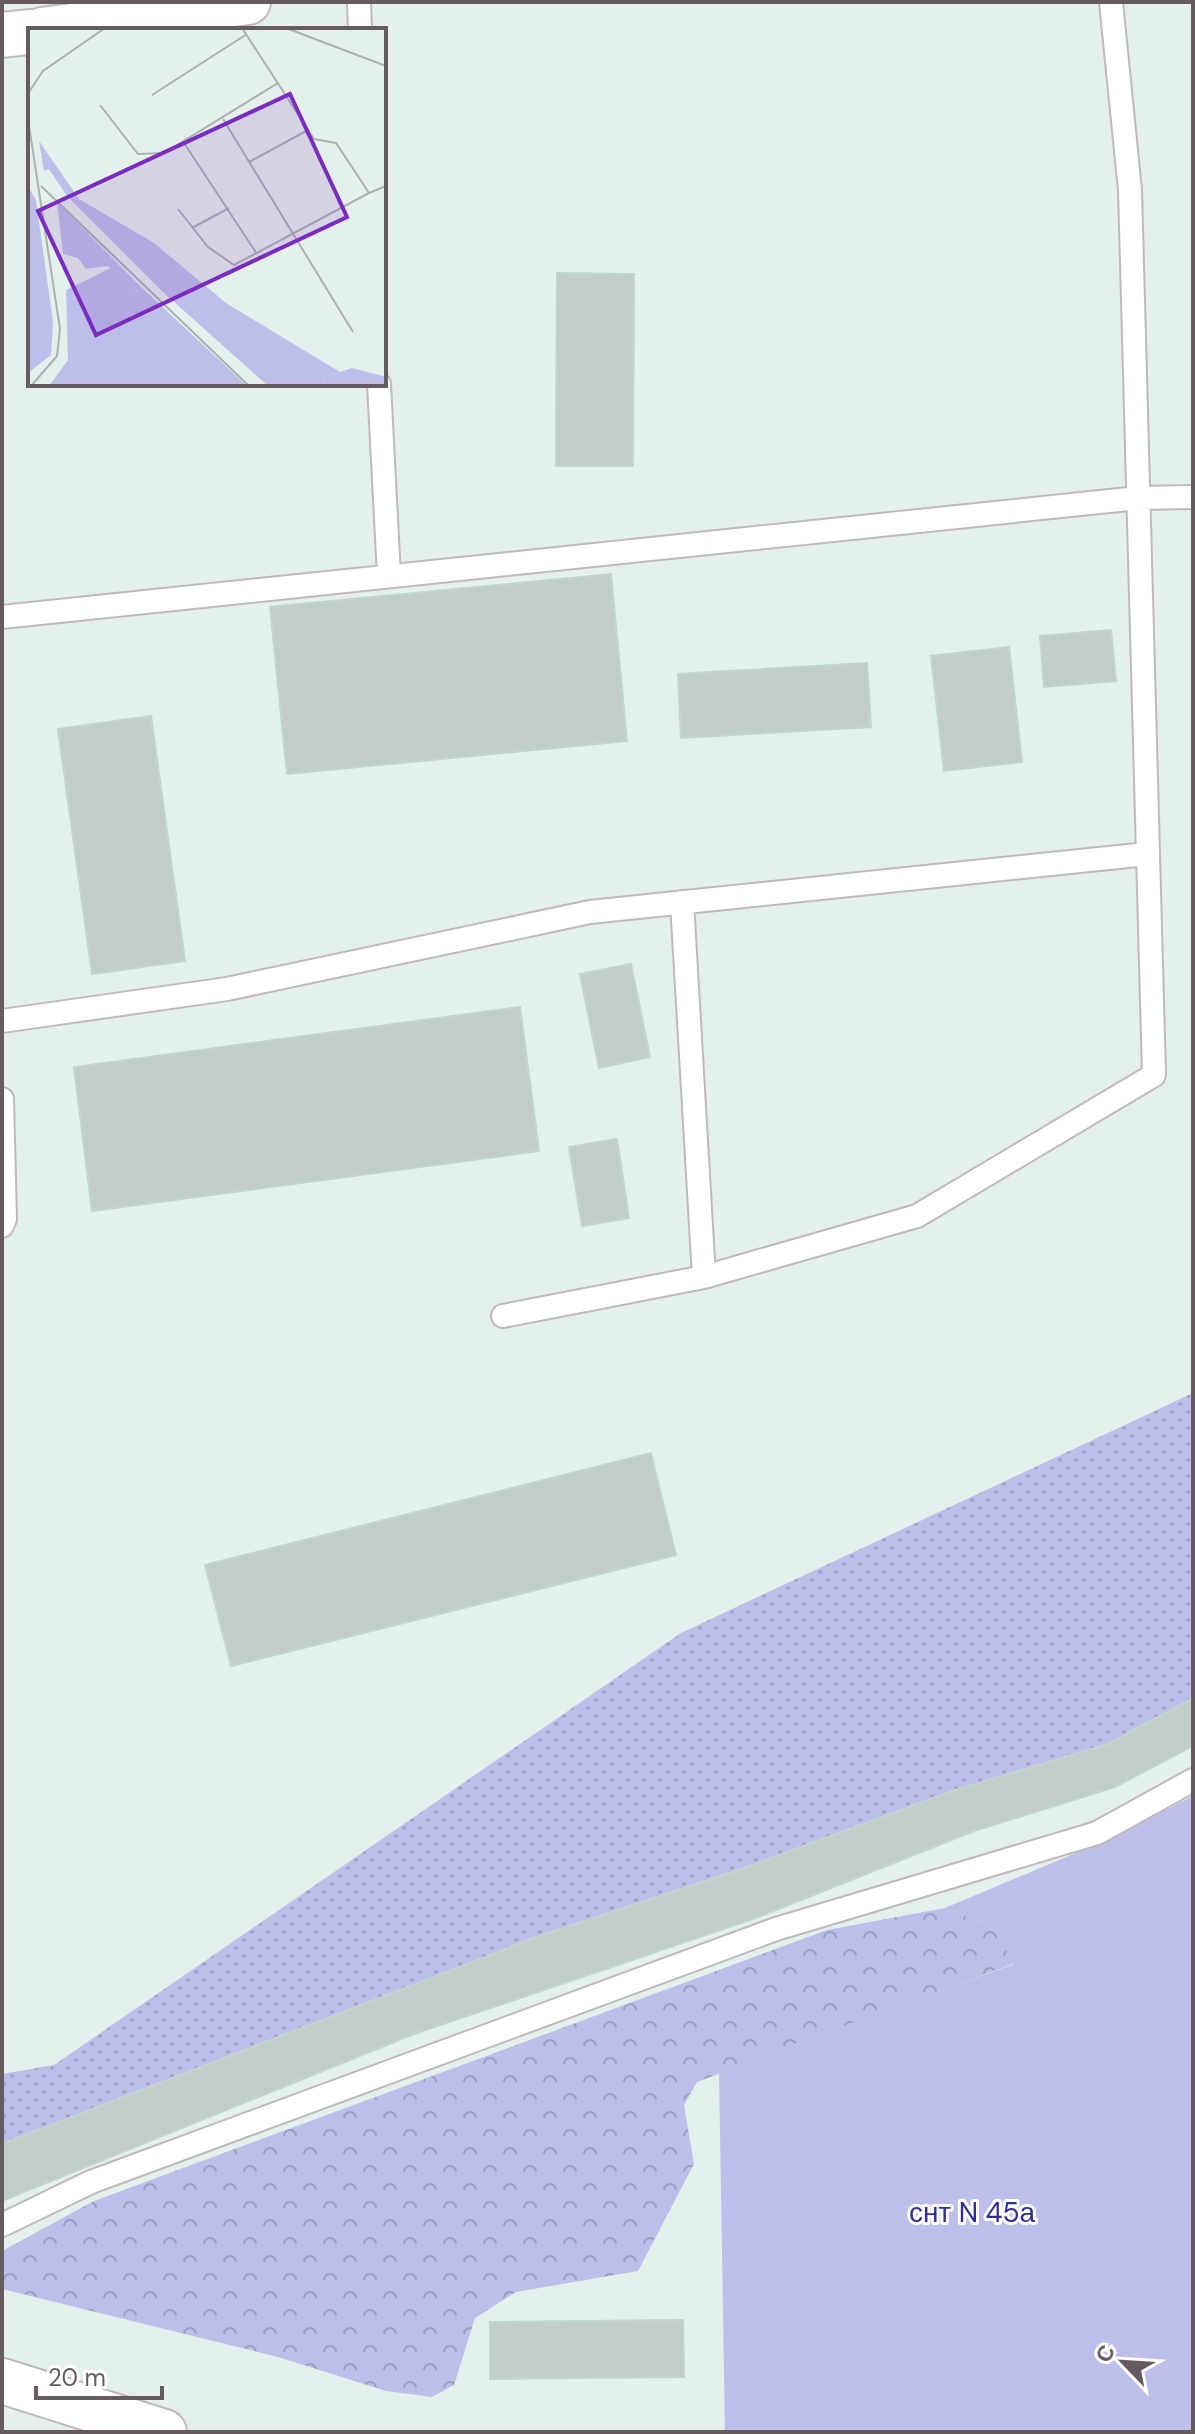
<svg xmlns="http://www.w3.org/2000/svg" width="1195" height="2434" font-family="'DM Sans',sans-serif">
	<defs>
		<pattern id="grass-dots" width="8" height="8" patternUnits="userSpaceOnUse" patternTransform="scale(2)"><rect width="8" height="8" fill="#bdbfea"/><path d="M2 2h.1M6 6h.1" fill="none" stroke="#9d9ec1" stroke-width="1.8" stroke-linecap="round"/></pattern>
		<pattern id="forest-crowns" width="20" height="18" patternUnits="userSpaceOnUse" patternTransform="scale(2)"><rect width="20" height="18" fill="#bdbfea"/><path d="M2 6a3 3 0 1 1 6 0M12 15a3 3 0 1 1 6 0" fill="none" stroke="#9d9ec1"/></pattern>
	</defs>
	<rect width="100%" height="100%" fill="#e3f0ec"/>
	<path fill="url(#grass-dots)" d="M1193,1393V1698L1108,1744L952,1791L741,1869L539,1936L2,2144V2074L54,2065L681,1633Z"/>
	<path fill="url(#forest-crowns)" d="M945,1908L992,1926L1015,1963L697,2082L684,2105L694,2164L638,2271L516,2292L475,2318L454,2385L432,2397L386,2391L278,2357L2,2289V2251L94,2201L827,1930Z"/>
	<path fill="#bdbfea" d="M1193,1796V2432H725L719,2071L1014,1964L992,1926L945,1908L1109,1839Z"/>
	<path fill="#c2cdc9" stroke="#c1d5ce" stroke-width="2" d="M557,273L634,274L633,466H556Z
		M611,574L627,741L287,774L270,607Z
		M1111,630L1116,681L1044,687L1040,636Z
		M1009,647L1022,762L944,771L931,656Z
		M867,663L871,727L681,738L678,674Z
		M151,716L185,961L92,974L58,729Z
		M631,964L650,1057L599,1068L580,974Z
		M520,1007L539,1151L92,1211L74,1067Z
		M617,1139L629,1218L582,1226L569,1147Z
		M651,1453L676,1555L231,1666L205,1565Z
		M1193,1698V1746L1115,1787L974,1831L756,1918L414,2034L2,2201V2144L539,1936L741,1869L952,1791L1108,1744Z
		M683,2320L684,2377L490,2379V2322Z"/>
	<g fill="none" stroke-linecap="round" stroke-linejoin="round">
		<defs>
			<path id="service" d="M359,2L360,30
				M379,384L389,576
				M2,617L1138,498L1193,497
				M682,902L704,1277
				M2,1021L227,989L590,912L1147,854
				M2,1099L5,1219L2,1226
				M503,1316L704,1277L917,1216L1154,1075L1130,190L1111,2
				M2,2225L91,2182L776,1929L1097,1833L1193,1780"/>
			<path id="minor" d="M42,30L248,2
				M2,35L30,32
				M2,2381L164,2432"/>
		</defs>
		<use href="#service" stroke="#c1b8bc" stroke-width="26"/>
		<use href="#minor" stroke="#c1b8bc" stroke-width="48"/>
		<use href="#service" stroke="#fff" stroke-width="22"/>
		<use href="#minor" stroke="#fff" stroke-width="44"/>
	</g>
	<g text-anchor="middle" stroke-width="6" stroke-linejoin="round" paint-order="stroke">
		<g font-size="28" fill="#2f2e92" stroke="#fff">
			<text x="972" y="2222">снт N 45а</text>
		</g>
	</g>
	<g transform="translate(28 28)">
		<rect width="358" height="358" fill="#e3f0ec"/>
		<path d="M11,113L51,171L126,215L198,275L312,344L294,350L296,358H240L135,264L39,168L21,141L16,143Z" fill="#bdbfea"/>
		<path d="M29,174L110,256L108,265L80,238L58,241L50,230L35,226ZM324,340L358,349V358H296L294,350Z" fill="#bdbfea"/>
		<path d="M0,158L8,172L25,294L23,327L0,345ZM83,240L108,265L110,256L219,358H21L40,332L38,262Z" fill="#bdbfea"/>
		<path fill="none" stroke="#adb0b0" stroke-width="2" d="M214,0L286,111L308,115L341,165L358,158M258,0L358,38M124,67L219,6M72,77L110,126L136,125L250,55M0,85L1,64L15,43L77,0M0,91L32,301L29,328L3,358M195,91L325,304M156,115L229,226M221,134L280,102M13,158L221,358M150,181L180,219L206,237L341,165M164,200L201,180"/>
		<path fill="#7b2cbf" fill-opacity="0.15" stroke="#7b2cbf" stroke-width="4" d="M262,66L319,189L68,307L10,183Z"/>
		<rect width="358" height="358" fill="none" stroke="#665b60" stroke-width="4"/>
	</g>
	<rect width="1195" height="2434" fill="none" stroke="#665b60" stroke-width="8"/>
	<g transform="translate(1123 2362) rotate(295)" stroke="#ffffff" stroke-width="6" paint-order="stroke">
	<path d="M0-6L14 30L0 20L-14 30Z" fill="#665b60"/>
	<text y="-12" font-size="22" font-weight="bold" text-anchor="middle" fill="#665b60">С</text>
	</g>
	<path d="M36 2386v12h126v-12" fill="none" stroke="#665b60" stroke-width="4"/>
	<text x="48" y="2386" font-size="24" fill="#665b60" stroke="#ffffff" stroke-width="6" paint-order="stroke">20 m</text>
</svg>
